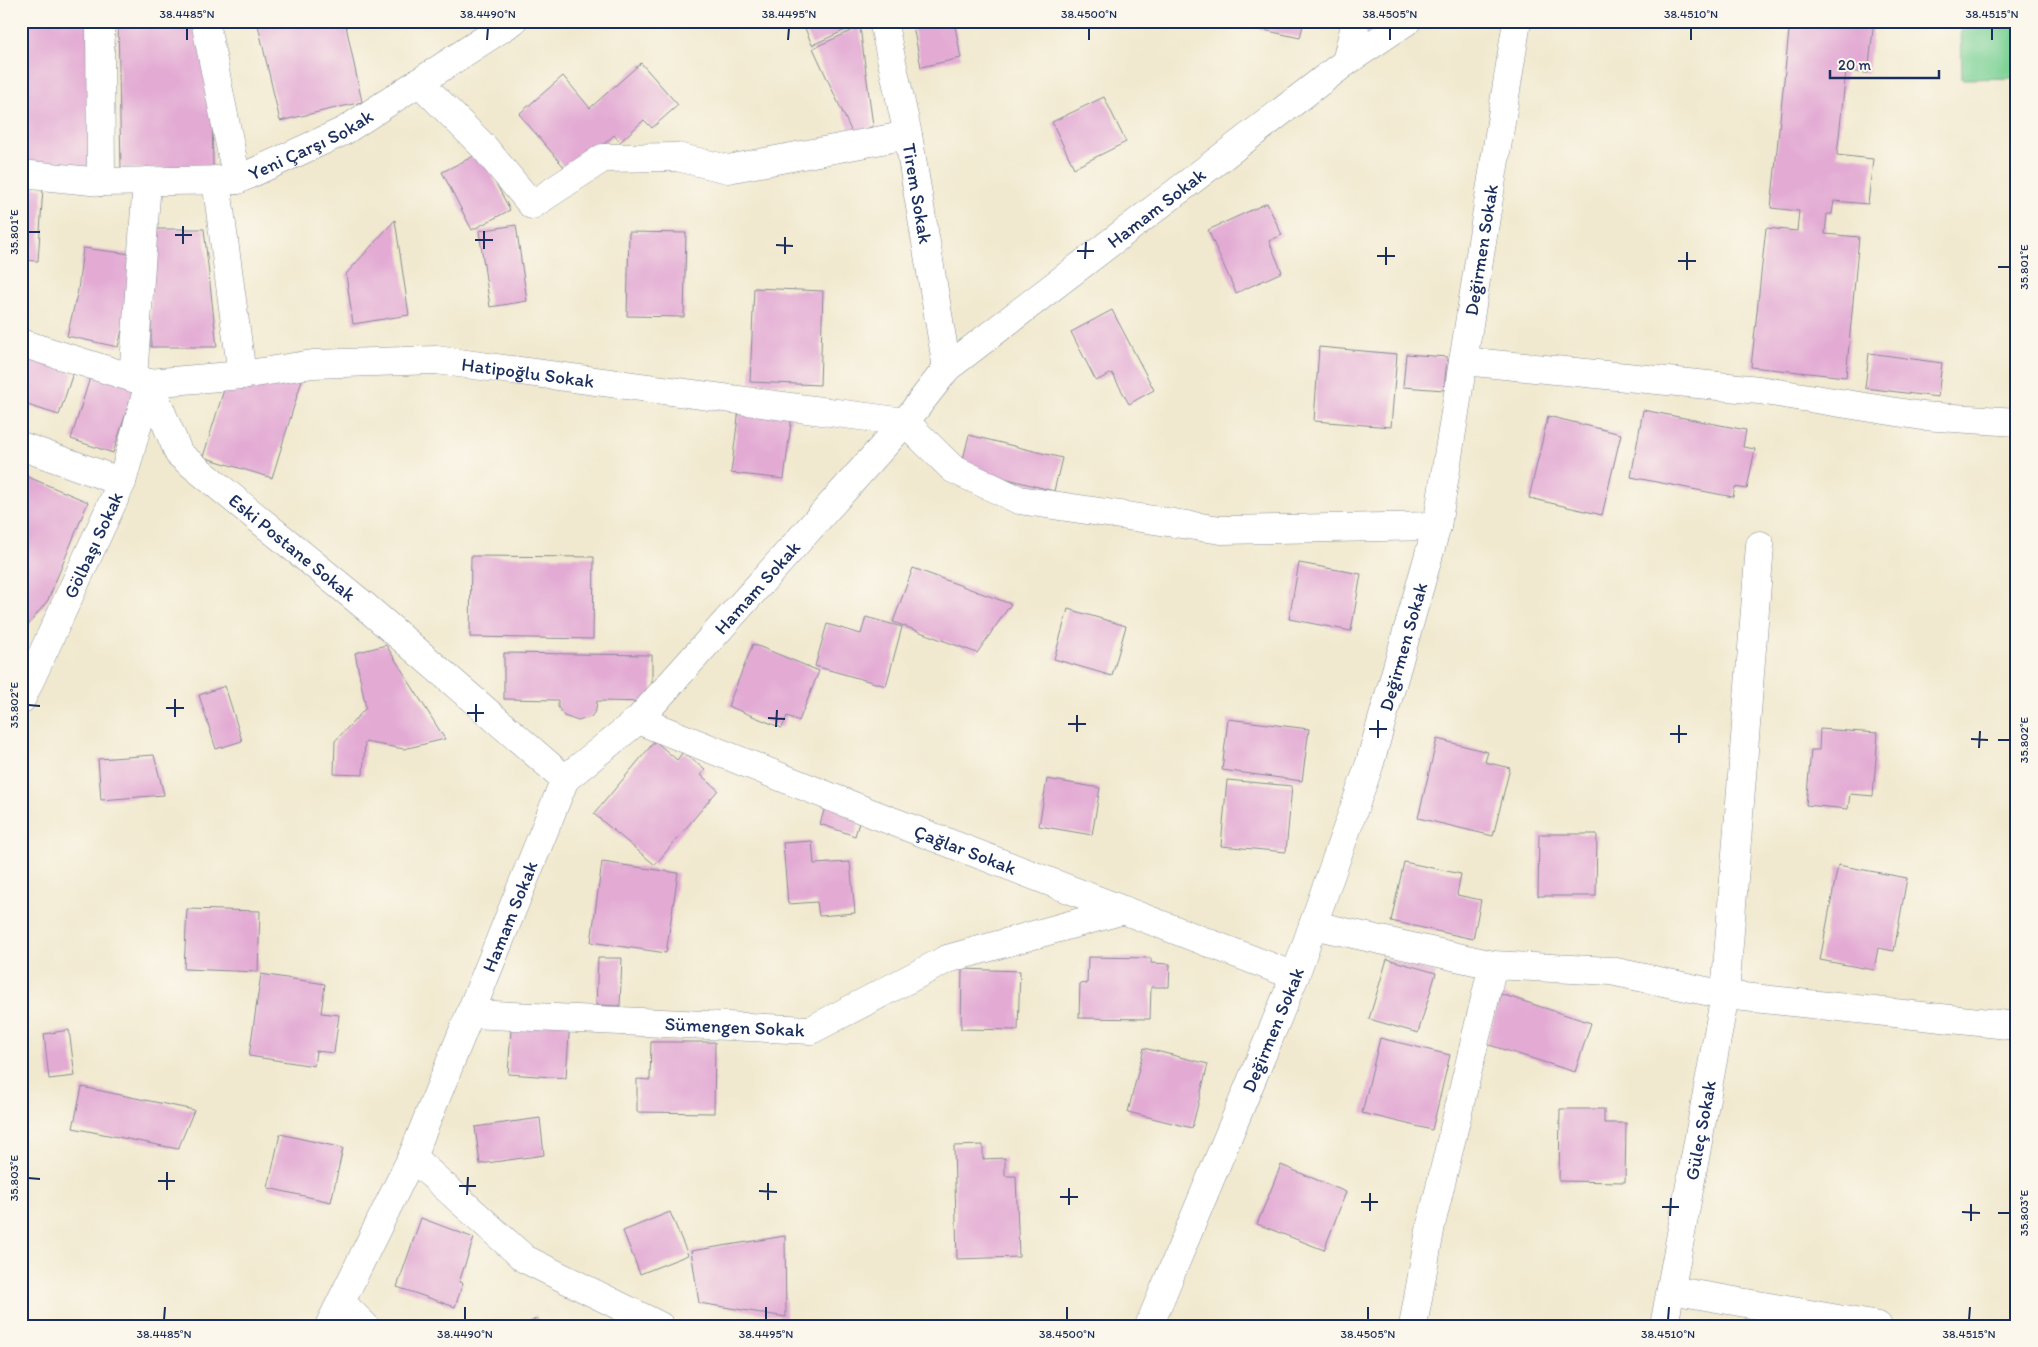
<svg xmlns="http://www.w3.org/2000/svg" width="2038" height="1347" font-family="Itim,sans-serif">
	<rect width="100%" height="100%" fill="#fbf7ec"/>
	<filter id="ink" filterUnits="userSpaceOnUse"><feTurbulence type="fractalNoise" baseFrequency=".02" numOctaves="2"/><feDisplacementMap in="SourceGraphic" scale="10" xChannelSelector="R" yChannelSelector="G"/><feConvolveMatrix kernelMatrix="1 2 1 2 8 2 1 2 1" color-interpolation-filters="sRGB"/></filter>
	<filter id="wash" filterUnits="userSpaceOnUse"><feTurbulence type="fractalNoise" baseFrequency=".0096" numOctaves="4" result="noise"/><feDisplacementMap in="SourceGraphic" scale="20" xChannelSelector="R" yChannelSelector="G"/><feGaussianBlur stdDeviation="1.12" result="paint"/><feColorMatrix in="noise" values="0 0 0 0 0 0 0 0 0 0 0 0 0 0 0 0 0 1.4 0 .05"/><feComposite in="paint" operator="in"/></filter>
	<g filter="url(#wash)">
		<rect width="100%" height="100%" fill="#f1e9cf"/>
		<path fill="#7cd195" stroke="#4c807a" d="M1961,21H2017V78L1962,79Z"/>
		<g id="blocks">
			<path fill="#e3abd4" d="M21,21H92L93,180L21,163Z
				M118,21H201L212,113L213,167L121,169Z
				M257,21H345L362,102L280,121Z
				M802,21H858L859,24L812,45Z
				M912,21H954L961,58L921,67Z
				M1251,21H1304L1300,38L1250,27Z
				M1790,21H1874L1868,73L1846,71L1837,155L1873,159L1868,204L1834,201L1832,214H1827L1825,234L1859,237L1846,377L1751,367L1766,228L1797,231L1799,211L1771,208Z
				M860,27L873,126L853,135L813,48Z
				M641,63L678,105L652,128L644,120L620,142L614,135L570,174L519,114L563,76L590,108Z
				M1104,97L1126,142L1074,168L1052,122Z
				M480,153L510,210L472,230L442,172Z
				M21,186L43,188L38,261L21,260Z
				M1267,203L1282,235L1269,241L1282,272L1236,293L1208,230Z
				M395,220L409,315L353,324L346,274Z
				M516,225L527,301L490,307L479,231Z
				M151,229H204L217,347H151Z
				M629,232L686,233L684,317L627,316Z
				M83,248L131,254L130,296L118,347L67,336L78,290Z
				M754,288L823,291L820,385L750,382Z
				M1112,310L1154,390L1129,404L1112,373L1096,381L1071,332Z
				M1319,347L1397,354L1391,427L1314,421Z
				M1869,353L1942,363L1938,397L1865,388Z
				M1406,354L1447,357L1444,390L1403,387Z
				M21,356L73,373L59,415L21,403Z
				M305,370L272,478L203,457L227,380Z
				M92,371L135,385L113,453L71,439Z
				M739,409L792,415L784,479L731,473Z
				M1643,410L1746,430L1743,447L1755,449L1747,489L1735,487L1733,497L1631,477Z
				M1548,416L1621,434L1602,515L1529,498Z
				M969,435L1062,458L1054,491L961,467Z
				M21,474L88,502L48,600L21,634Z
				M471,556L594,557L593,639L470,637Z
				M1299,563L1361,574L1351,631L1289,619Z
				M913,568L1011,604L977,653L893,622Z
				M1068,609L1126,626L1112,676L1054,659Z
				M866,617L902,627L886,686L815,666L827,624L861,634Z
				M753,644L819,671L799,721L787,716L782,728L728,706Z
				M386,645L445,739L404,749L365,742L363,775L334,774L335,741L366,708L355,653Z
				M504,653L652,655V702L597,701L596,710L591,717L578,721L564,716L558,707V700L504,699Z
				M225,686L242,741L216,749L199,695Z
				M1228,719L1309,729L1302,781L1222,770Z
				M1820,729L1878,733L1873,796L1850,794L1848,809L1806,805L1811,750H1819Z
				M1437,739L1488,752L1485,762L1510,768L1493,836L1418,818Z
				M655,741L677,760L683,752L705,770L701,775L718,790L655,865L594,814Z
				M154,755L164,795L101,800L98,759Z
				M1047,779L1100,788L1092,835L1039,826Z
				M1227,780L1292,786L1286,852L1221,846Z
				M828,797L863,809L855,836L820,824Z
				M1539,834H1597L1596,896H1538Z
				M812,841L814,864L850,862L855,913L819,916L817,902L788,904L783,843Z
				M602,862L678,873L666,953L591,942Z
				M1404,862L1461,874L1457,895L1481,900L1473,939L1391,921Z
				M1838,865L1907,878L1894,951L1878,948L1874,970L1820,960Z
				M187,909L260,911L258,972L184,969Z
				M1088,957L1151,958V963L1170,964L1169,987H1151L1150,1019L1079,1018L1080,983L1087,984Z
				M598,958H622L620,1006L596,1005Z
				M1387,959L1436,973L1418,1033L1369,1019Z
				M962,969L1020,971L1018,1030L961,1029Z
				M261,974L325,984L321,1013L339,1015L334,1053L316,1051L314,1066L249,1056Z
				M1501,994L1591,1023L1575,1072L1486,1044Z
				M512,1016L570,1020L566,1078L508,1074Z
				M69,1030L75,1076L49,1079L44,1034Z
				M1380,1038L1450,1055L1432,1130L1362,1113Z
				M651,1042H715L714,1113L637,1112V1079L650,1080Z
				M1144,1048L1208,1064L1192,1128L1128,1112Z
				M82,1087L194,1110L178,1149L73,1128Z
				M1560,1109H1604V1123H1626L1625,1182L1559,1181Z
				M540,1118L544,1155L480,1164L475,1127Z
				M280,1134L343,1148L331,1202L268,1188Z
				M983,1145V1159L1005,1158V1176H1016L1019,1257L957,1259L954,1146Z
				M1281,1165L1346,1192L1324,1250L1257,1224Z
				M670,1212L688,1255L640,1274L623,1231Z
				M421,1218L474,1238L459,1282L463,1283L455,1307L397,1287Z
				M785,1236L786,1317L699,1303L691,1251Z
				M537,1318L543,1326H523Z"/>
		</g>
	</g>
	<g filter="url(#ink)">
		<use href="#blocks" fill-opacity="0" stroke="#868c96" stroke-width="1"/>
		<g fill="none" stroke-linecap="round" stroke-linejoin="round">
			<defs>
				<g id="street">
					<path d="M100,21L101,182"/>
					<path d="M205,21L237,180"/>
					<path id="s1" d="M883,21L908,135L947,368"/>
					<path d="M1346,62L1356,21"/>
					<path d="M419,82L483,146L532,205L603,158L677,157L728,169L908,135"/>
					<path id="s2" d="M21,174L101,182L237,180L344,131L513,21"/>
					<path d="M216,180L242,375"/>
					<path id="s3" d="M21,343L149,383L179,454L366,607L565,779"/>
					<path d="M1463,361L1759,390L1922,416L2017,422"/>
					<path d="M133,378L147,181"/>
					<path d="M21,446L122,482"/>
					<path id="s4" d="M21,700L122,482L149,383L242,375L313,364L436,360L905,422L953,469L1019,500L1221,530L1437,526"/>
					<path id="s5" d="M638,720L871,813L1295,976"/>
					<path d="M1313,925L1493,965L1611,971L1725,995L2017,1026"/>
					<path id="s6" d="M471,1014L811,1030L947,959L1124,910"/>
					<path d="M412,1157L525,1259L660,1326"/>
					<path d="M1671,1290L1878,1326"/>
					<path d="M342,1303L365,1326"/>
					<path id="s7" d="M329,1326L412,1157L565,779L638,720L905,422L947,368L1346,62L1407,21"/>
					<path id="s8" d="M1149,1326L1295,976L1369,766L1437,526L1517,21"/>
					<path d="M1413,1326L1431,1225L1493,965"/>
					<path id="s9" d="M1664,1326L1725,995L1760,545"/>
				</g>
			</defs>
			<use href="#street" stroke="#868c96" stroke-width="29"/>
			<use href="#street" stroke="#fff" stroke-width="28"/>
		</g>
	</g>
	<path fill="none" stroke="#1b2f5e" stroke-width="2" d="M187,40V28M487,40L488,28M788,40L789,28M1089,40V28M1390,40V28M1691,40V28M1992,40V28M28,232H40M175,235H192M475,240H493M183,244V226M776,245L793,246M484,249V231M1077,251H1094M785,254V237M1377,256H1395M1085,259L1086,242M1678,261H1696M1386,265V247M1998,267H2010M1687,270V252M28,705L40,706M166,708H184M467,713H484M175,717V699M768,718L785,719M476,722V704M1068,724H1086M776,727L777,710M1369,729H1387M1077,732V715M1670,734H1687M1378,738V720M1971,739L1988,740M1998,740H2010M1679,743V725M1979,748L1980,731M28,1178L40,1179M158,1181H175M459,1186H476M167,1190V1172M759,1191L777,1192M467,1195L468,1177M1060,1197H1078M768,1200V1183M1361,1202H1378M1069,1205V1188M1662,1207H1679M1370,1211V1193M1962,1212L1980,1213M1998,1213H2010M1670,1216L1671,1198M1971,1221V1204M164,1320L165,1307M465,1320V1307M766,1320V1307M1067,1320V1307M1368,1320V1307M1668,1320L1669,1307M1969,1320L1970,1307"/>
	<g text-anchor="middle" stroke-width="4.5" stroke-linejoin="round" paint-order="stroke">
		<g font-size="19" fill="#1b2f5e" stroke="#fbf7ec">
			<text dy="7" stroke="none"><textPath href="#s2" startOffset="298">Yeni Çarşı Sokak</textPath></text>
			<text dy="7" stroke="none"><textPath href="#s1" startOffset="176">Tirem Sokak</textPath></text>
			<text dy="7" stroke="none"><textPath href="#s7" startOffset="1422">Hamam Sokak</textPath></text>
			<text dy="7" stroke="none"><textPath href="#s8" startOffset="1131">Değirmen Sokak</textPath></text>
			<text dy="7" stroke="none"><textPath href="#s4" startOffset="724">Hatipoğlu Sokak</textPath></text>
			<text dy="7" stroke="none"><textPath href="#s4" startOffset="171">Gölbaşı Sokak</textPath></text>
			<text dy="7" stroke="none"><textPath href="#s3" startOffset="358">Eski Postane Sokak</textPath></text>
			<text dy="7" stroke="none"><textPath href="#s7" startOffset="868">Hamam Sokak</textPath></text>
			<text dy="7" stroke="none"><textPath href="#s8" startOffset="726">Değirmen Sokak</textPath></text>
			<text dy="7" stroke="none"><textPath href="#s5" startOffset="352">Çağlar Sokak</textPath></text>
			<text dy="7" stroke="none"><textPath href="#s7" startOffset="448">Hamam Sokak</textPath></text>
			<text dy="7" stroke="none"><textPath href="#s6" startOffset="264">Sümengen Sokak</textPath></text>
			<text dy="7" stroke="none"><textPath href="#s8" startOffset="321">Değirmen Sokak</textPath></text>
			<text dy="7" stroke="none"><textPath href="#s9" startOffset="199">Güleç Sokak</textPath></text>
		</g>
	</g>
	<rect width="2038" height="1347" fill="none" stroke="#fbf7ec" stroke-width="55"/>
	<path d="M1830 70v8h109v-8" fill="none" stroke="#1b2f5e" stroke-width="2.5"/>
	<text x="1838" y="70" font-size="15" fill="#1b2f5e" stroke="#fbf7ec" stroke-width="4" paint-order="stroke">20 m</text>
	<rect x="28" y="28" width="1982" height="1292" fill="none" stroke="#1b2f5e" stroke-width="2"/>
	<g font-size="12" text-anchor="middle" fill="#1b2f5e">
		<text x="187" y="18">38.4485°N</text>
		<text x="488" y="18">38.4490°N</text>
		<text x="789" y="18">38.4495°N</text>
		<text x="1089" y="18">38.4500°N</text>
		<text x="1390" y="18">38.4505°N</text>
		<text x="1691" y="18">38.4510°N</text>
		<text x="1992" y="18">38.4515°N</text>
		<text transform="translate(14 232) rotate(-90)" y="4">35.801°E</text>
		<text transform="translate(2024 267) rotate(-90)" y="4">35.801°E</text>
		<text transform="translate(14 705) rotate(-90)" y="4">35.802°E</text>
		<text transform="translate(2024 740) rotate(-90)" y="4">35.802°E</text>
		<text transform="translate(14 1178) rotate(-90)" y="4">35.803°E</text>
		<text transform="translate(2024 1213) rotate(-90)" y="4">35.803°E</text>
		<text x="164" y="1338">38.4485°N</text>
		<text x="465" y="1338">38.4490°N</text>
		<text x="766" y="1338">38.4495°N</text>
		<text x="1067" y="1338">38.4500°N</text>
		<text x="1368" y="1338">38.4505°N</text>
		<text x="1668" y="1338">38.4510°N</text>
		<text x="1969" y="1338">38.4515°N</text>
	</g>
</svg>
